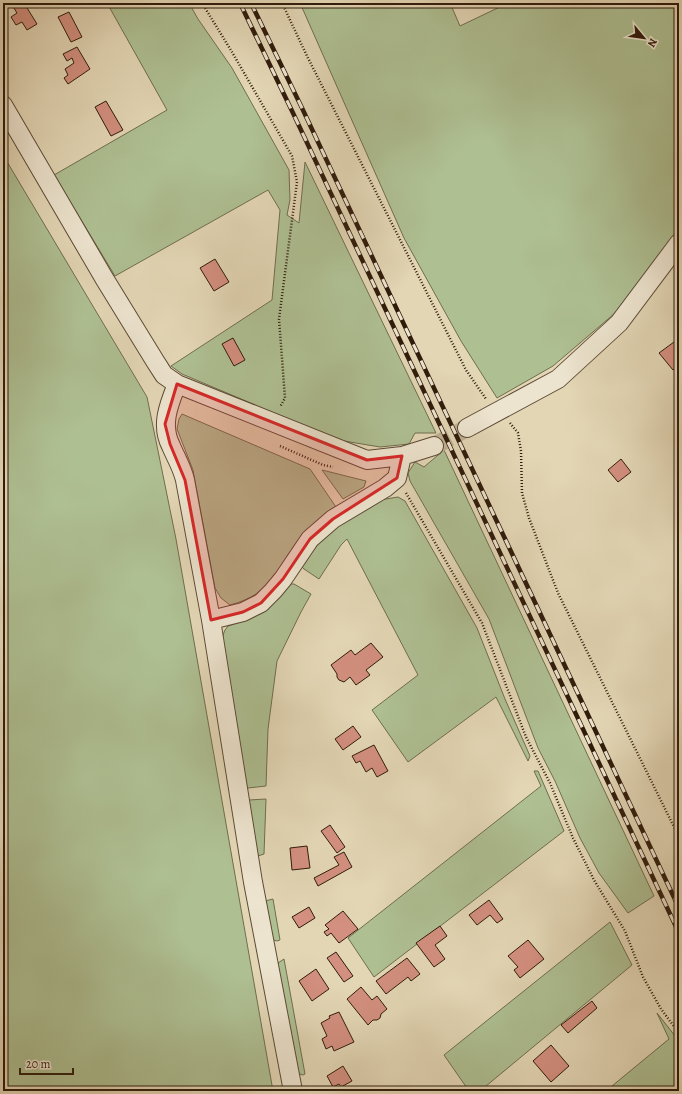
<svg xmlns="http://www.w3.org/2000/svg" width="682" height="1094" font-family="Alegreya,serif">
	<rect width="100%" height="100%" fill="#e3d6b5"/>
	<filter id="stains"><feTurbulence type="fractalNoise" baseFrequency=".005" numOctaves="4"/><feColorMatrix values="0 0 0 0 .2 0 0 0 0 .09 0 0 0 0 .02 0 0 0 .5 -.17"/></filter>
	<radialGradient id="worn" r=".72"><stop offset=".6" stop-color="#630" stop-opacity="0"/><stop offset="1" stop-color="#630" stop-opacity=".3"/></radialGradient>
	<path fill="#aebf92" stroke="#6f6d4e" d="M107,3H189L198,19L232,68L289,170L290,200L287,215L299,223L305,162L436,433H415L409,444L380,447L338,440L182,374L171,366L272,300L280,210L268,190L115,276L54,175L167,110Z
		M300,3H450L460,26L508,3H679V229L614,314L553,366L497,398L461,341L404,238Z
		M3,155L147,397L176,539L273,1091H3Z
		M182,414L310,469L336,507C324,516 310,525 301,537C275,568 275,593 230,605L221,598L215,588L193,470L177,429L179,419Z
		M444,450L654,896L628,913L599,873L580,838L555,781L538,748L489,619L410,481L408,473L415,462L424,467Z
		M322,470L366,481L364,487L343,499Z
		M398,497L405,501L477,628L505,699L530,756L528,761L496,697L408,762L372,710L418,675L347,539L341,545L319,579L304,569L301,566L319,543L336,527L380,500Z
		M289,584H294L311,594L301,612L277,661L268,729L266,786L248,788L245,785L223,647V635L225,630L228,626L247,620Z
		M534,771H538L564,831L374,977L348,938L541,786Z
		M266,799L264,854L258,856L248,802L249,800Z
		M273,899L280,940L277,941L273,940L265,901Z
		M610,922L632,965L480,1091H469L444,1055Z
		M284,959L305,1074L303,1075L299,1074L278,966V963Z
		M657,1013L679,1041V1091H606L669,1039Z"/>
	<path fill="#d38f7f" stroke="#301b0b" d="M15,3H24L37,24L27,30L22,22L16,25L11,17L17,13L12,5Z
		M69,12L82,37L71,42L58,17Z
		M77,47L90,69L68,84L64,78L68,75L65,69L74,63L72,58L67,61L63,54Z
		M106,101L123,130L111,136L95,107Z
		M215,259L229,282L214,291L200,268Z
		M233,338L245,360L234,366L222,344Z
		M674,342L679,348V365L673,370L659,353Z
		M621,459L631,472L618,482L608,470Z
		M371,643L383,657L366,670L370,675L356,685L350,677L344,682L339,680L337,677V674L331,665L351,650L355,655Z
		M353,726L361,737L343,750L335,739Z
		M374,745L388,771L377,777L372,768L366,772L360,761L356,763L352,756Z
		M330,825L345,847L337,853L321,831Z
		M307,846L310,868L292,870L290,848Z
		M344,852L352,867L318,886L314,878L339,865L334,857Z
		M489,900L503,919L497,923L490,915L477,925L469,915Z
		M309,907L315,918L299,928L292,917Z
		M343,911L358,929L339,943L331,933L327,936L324,932L329,929L325,925Z
		M440,926L447,936L435,945L445,959L434,967L416,943Z
		M528,940L544,959L520,978L514,970L518,967L508,956Z
		M336,952L353,976L344,982L327,958Z
		M407,958L420,974L411,981L408,977L386,994L376,981Z
		M316,969L329,989L312,1001L299,981Z
		M361,987L372,1000L377,996L387,1009L381,1014L380,1018L377,1020H373L368,1025L347,999Z
		M592,1001L597,1008L568,1033L561,1025Z
		M339,1012L354,1042L334,1051L332,1046L326,1049L322,1039L327,1036L321,1023L330,1018L329,1016Z
		M551,1045L569,1066L551,1082L533,1061Z
		M343,1066L352,1081L341,1087L339,1084L333,1087L327,1076Z"/>
	<g fill="none" stroke-linecap="round" stroke-linejoin="round">
		<path stroke="#bfb193" stroke-width="18" stroke-dasharray="18 9" stroke-linecap="butt" d="M434,446L467,428"/>
		<defs>
			<path id="minor" d="M3,105L104,278L155,361L164,375L177,384L367,460L402,456
				M177,384C169,404 160,425 171,446C176,458 182,467 185,480L211,620L253,882L293,1091
				M467,428L558,379L619,323L679,243
				M211,620L243,612L261,603L273,591L283,579L310,539L333,519L385,488L397,478L402,456L434,446"/>
		</defs>
		<use href="#minor" stroke="#5d4a36" stroke-width="20"/>
		<path stroke="#301b0b" stroke-width="2.5" stroke-dasharray="1 2" stroke-linecap="butt" d="M202,3L232,52L292,156L297,182L279,319L285,398L280,407
			M282,3L307,56L466,370L486,399
			M510,423L518,433L521,451L522,493L529,518L558,593L679,837
			M280,446L323,465L333,467
			M406,493L482,623L526,737L550,783L573,838L594,880L625,931L643,977L661,1009L679,1033"/>
		<use href="#minor" stroke="#ede4cf" stroke-width="18"/>
		<defs>
			<path id="rail" d="M240,3L293,113L679,933
				M251,3L302,108L679,908"/>
		</defs>
		<use href="#rail" stroke="#301b0b" stroke-width="4.5"/>
		<use href="#rail" stroke="#ede4cf" stroke-width="3" stroke-dasharray="9" stroke-linecap="butt"/>
	</g>
	<path fill="#d62828" fill-opacity="0.2" stroke="#d62828" stroke-width="3" stroke-linejoin="round" d="M177,384L367,460L402,456L397,478L333,519L310,539L283,579L261,603L243,612L211,620L185,480L170,444L165,424Z"/>
	<rect width="682" height="1094" fill="none" stroke="#e3d6b5" stroke-width="16"/>
	<rect x="4" y="4" width="674" height="1086" fill="none" stroke="#301b0b" stroke-width="2"/>
	<rect x="8" y="8" width="666" height="1078" fill="none" stroke="#301b0b"/>
	<g transform="translate(644 38) rotate(119)" stroke="#ede4cf" stroke-width="3" paint-order="stroke">
	<path d="M0-3L7 15L0 10L-7 15Z" fill="#301b0b"/>
	<text y="-6" font-size="11" font-weight="bold" text-anchor="middle" fill="#301b0b">N</text>
	</g>
	<path d="M20 1068v6h53v-6" fill="none" stroke="#301b0b" stroke-width="2"/>
	<text x="26" y="1068" font-size="12" fill="#301b0b" stroke="#ede4cf" stroke-width="3" paint-order="stroke">20 m</text>
	<rect width="100%" height="100%" filter="url(#stains)"/>
	<rect width="100%" height="100%" fill="url(#worn)"/>
</svg>
